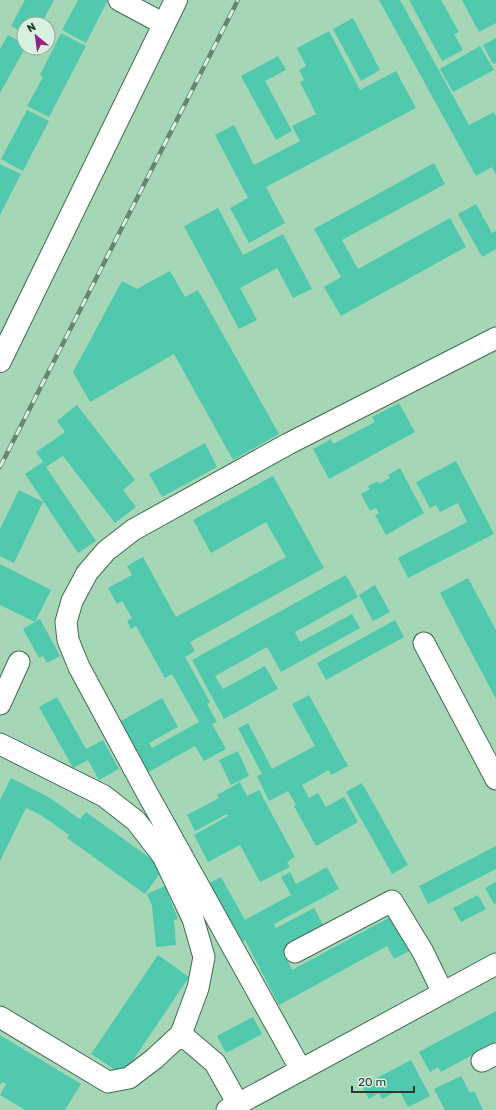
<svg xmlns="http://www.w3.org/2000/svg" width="496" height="1110" font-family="Rubik,sans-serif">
	<rect width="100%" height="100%" fill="#a5d7b7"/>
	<path fill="#50c9af" d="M25,0H54L41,24H24V33L11,26Z
		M78,0H108L86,43L62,30Z
		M379,0H400L469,125L494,112L496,116V175L492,167L476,176Z
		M409,0H441L459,32L454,34L463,50L442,61Z
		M462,0H496V23L479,32Z
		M353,18L380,70L361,81L333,29Z
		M329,31L360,90L396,71L416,108L266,187L285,223L249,243L230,208L248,198L215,135L234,125L254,165L300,141L292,126L316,114L300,82L304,80L299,70L306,66L297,48Z
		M61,33L86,46L49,117L27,106L43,77L40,75Z
		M8,35L24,44V48H25L0,93V49Z
		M496,38V63L493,64L483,45Z
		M480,46L494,70L453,92L440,69Z
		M278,56L286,70L265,81L292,131L276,140L241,76Z
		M27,110L49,121L23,171L1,159Z
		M434,163L445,184L342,240L358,269L450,218L466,247L341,316L324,287L341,277L314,229Z
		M0,164L21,174L0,215Z
		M476,204L492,233L496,231V249L482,257L458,214Z
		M218,208L243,255L283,234L312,289L293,298L277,268L240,288L257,320L239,329L184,226Z
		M170,271L185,297L198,290L279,434L233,460L174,354L90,402L73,372L122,281L137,289Z
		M399,403L415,432L329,479L313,449L331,439L333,444L375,422L372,417Z
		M77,405L135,480L123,490L136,507L115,523L63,456L46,467L96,541L78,553L25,474L43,462L36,452L65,432L57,421Z
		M205,443L217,467L162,497L149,474Z
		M456,461L494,534L408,578L398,558L467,522L458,503L440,512L436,505L430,508L416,482Z
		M400,468L424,513L386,535L375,515L379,513L376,508L370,511L361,494L370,489L368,486L378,481L379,484L390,478L388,475Z
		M273,476L324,568L190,642L195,651L185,657L210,702L207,704L217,722L212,724L226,749L204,761L195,746L147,773L121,721L162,698L178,727L149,743L152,748L199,722L172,674L165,678L136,626L131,629L127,621L132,618L122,601L117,604L108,588L132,575L127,566L143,557L176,617L286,557L266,522L211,553L193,520Z
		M19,490L43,502L14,563L0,556V529Z
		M0,564L51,590L35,622L0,605Z
		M346,575L358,597L295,632L300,642L352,614L360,628L281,672L267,647L215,676L223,689L265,666L278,689L224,719L192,660Z
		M468,578L496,630V699L440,593Z
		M375,585L390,612L373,621L359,595Z
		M40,619L60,656L47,663L43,656L39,658L23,629Z
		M395,620L404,637L326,680L317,663Z
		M309,695L348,766L331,775L329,770L302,785L309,798L318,793L326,807L344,797L358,822L316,846L294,806L296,805L288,791L269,801L257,776L262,774L238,728L248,723L272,769L315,746L292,704Z
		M57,697L86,749L103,740L119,769L99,780L88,760L73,768L39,707Z
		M238,751L249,776L231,785L219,760Z
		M11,778L50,798L80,819L86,812L164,868L145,894L67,838L69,835L41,815L26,808L0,861V800Z
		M240,782L247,796L259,790L295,857L287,862L290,867L260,882L240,845L208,862L194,835L228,816L227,814L195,831L187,815L219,798L217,795Z
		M362,783L408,865L392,874L346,792Z
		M496,846V869L428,904L419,886Z
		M327,867L339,889L274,924L276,928L314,908L326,930L284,953L292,970L394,915L413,949L394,959L387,946L279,1005L245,940L240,943L207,884L221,877L245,920L291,895L281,877L290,872L296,884Z
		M496,882V903L494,904L485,888Z
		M165,886L178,919L174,920L176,945L156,947L152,906L147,894Z
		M478,895L486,909L461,922L453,908Z
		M158,955L189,977L123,1075L91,1054Z
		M496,1011V1042L441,1072L438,1067L430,1072L419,1052Z
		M253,1017L262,1034L226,1053L217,1036Z
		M0,1035L81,1084L65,1110H25L0,1095L6,1084L2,1082L0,1085Z
		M411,1060L430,1096L408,1107L399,1090L382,1099L379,1093L369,1099L362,1086Z
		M461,1076L470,1093L474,1091L483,1110H445L434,1089Z"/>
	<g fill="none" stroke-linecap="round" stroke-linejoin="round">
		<defs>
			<path id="minor" d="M119,0L164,24
				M424,643L496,779
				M0,704L19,662
				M0,744L104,796L136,821L163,856L193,919L204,957L198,988L181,1034L154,1059L129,1078L108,1082L0,1017
				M295,952L392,901L423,952L443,993
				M181,1034L215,1063L238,1104
				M482,1061L496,1054
				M301,1070L147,793L79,667L68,640L66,622L72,601L87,573L106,551L133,530L288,444L496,338
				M227,1110L496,964"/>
			<path id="major" d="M0,361L176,0"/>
		</defs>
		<use href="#minor" stroke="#3f6d51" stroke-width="23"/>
		<use href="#major" stroke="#3f6d51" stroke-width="24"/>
		<use href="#minor" stroke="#fff" stroke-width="21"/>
		<use href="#major" stroke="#fff" stroke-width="22"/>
		<defs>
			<path id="rail" d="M0,467L238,0"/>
		</defs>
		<use href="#rail" stroke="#648771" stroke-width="4.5"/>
		<use href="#rail" stroke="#d8f1e0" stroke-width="3" stroke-dasharray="9" stroke-linecap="butt"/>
	</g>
	<g transform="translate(36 36) rotate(331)"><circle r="19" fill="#d8f1e0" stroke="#92a99a"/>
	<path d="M0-3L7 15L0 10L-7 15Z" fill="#952381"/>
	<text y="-6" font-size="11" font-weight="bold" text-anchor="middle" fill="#283d30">N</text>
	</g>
	<path d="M352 1086v6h62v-6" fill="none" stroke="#283d30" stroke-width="2"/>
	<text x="358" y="1086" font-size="12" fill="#283d30" stroke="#d8f1e0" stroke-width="3" paint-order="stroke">20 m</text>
</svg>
